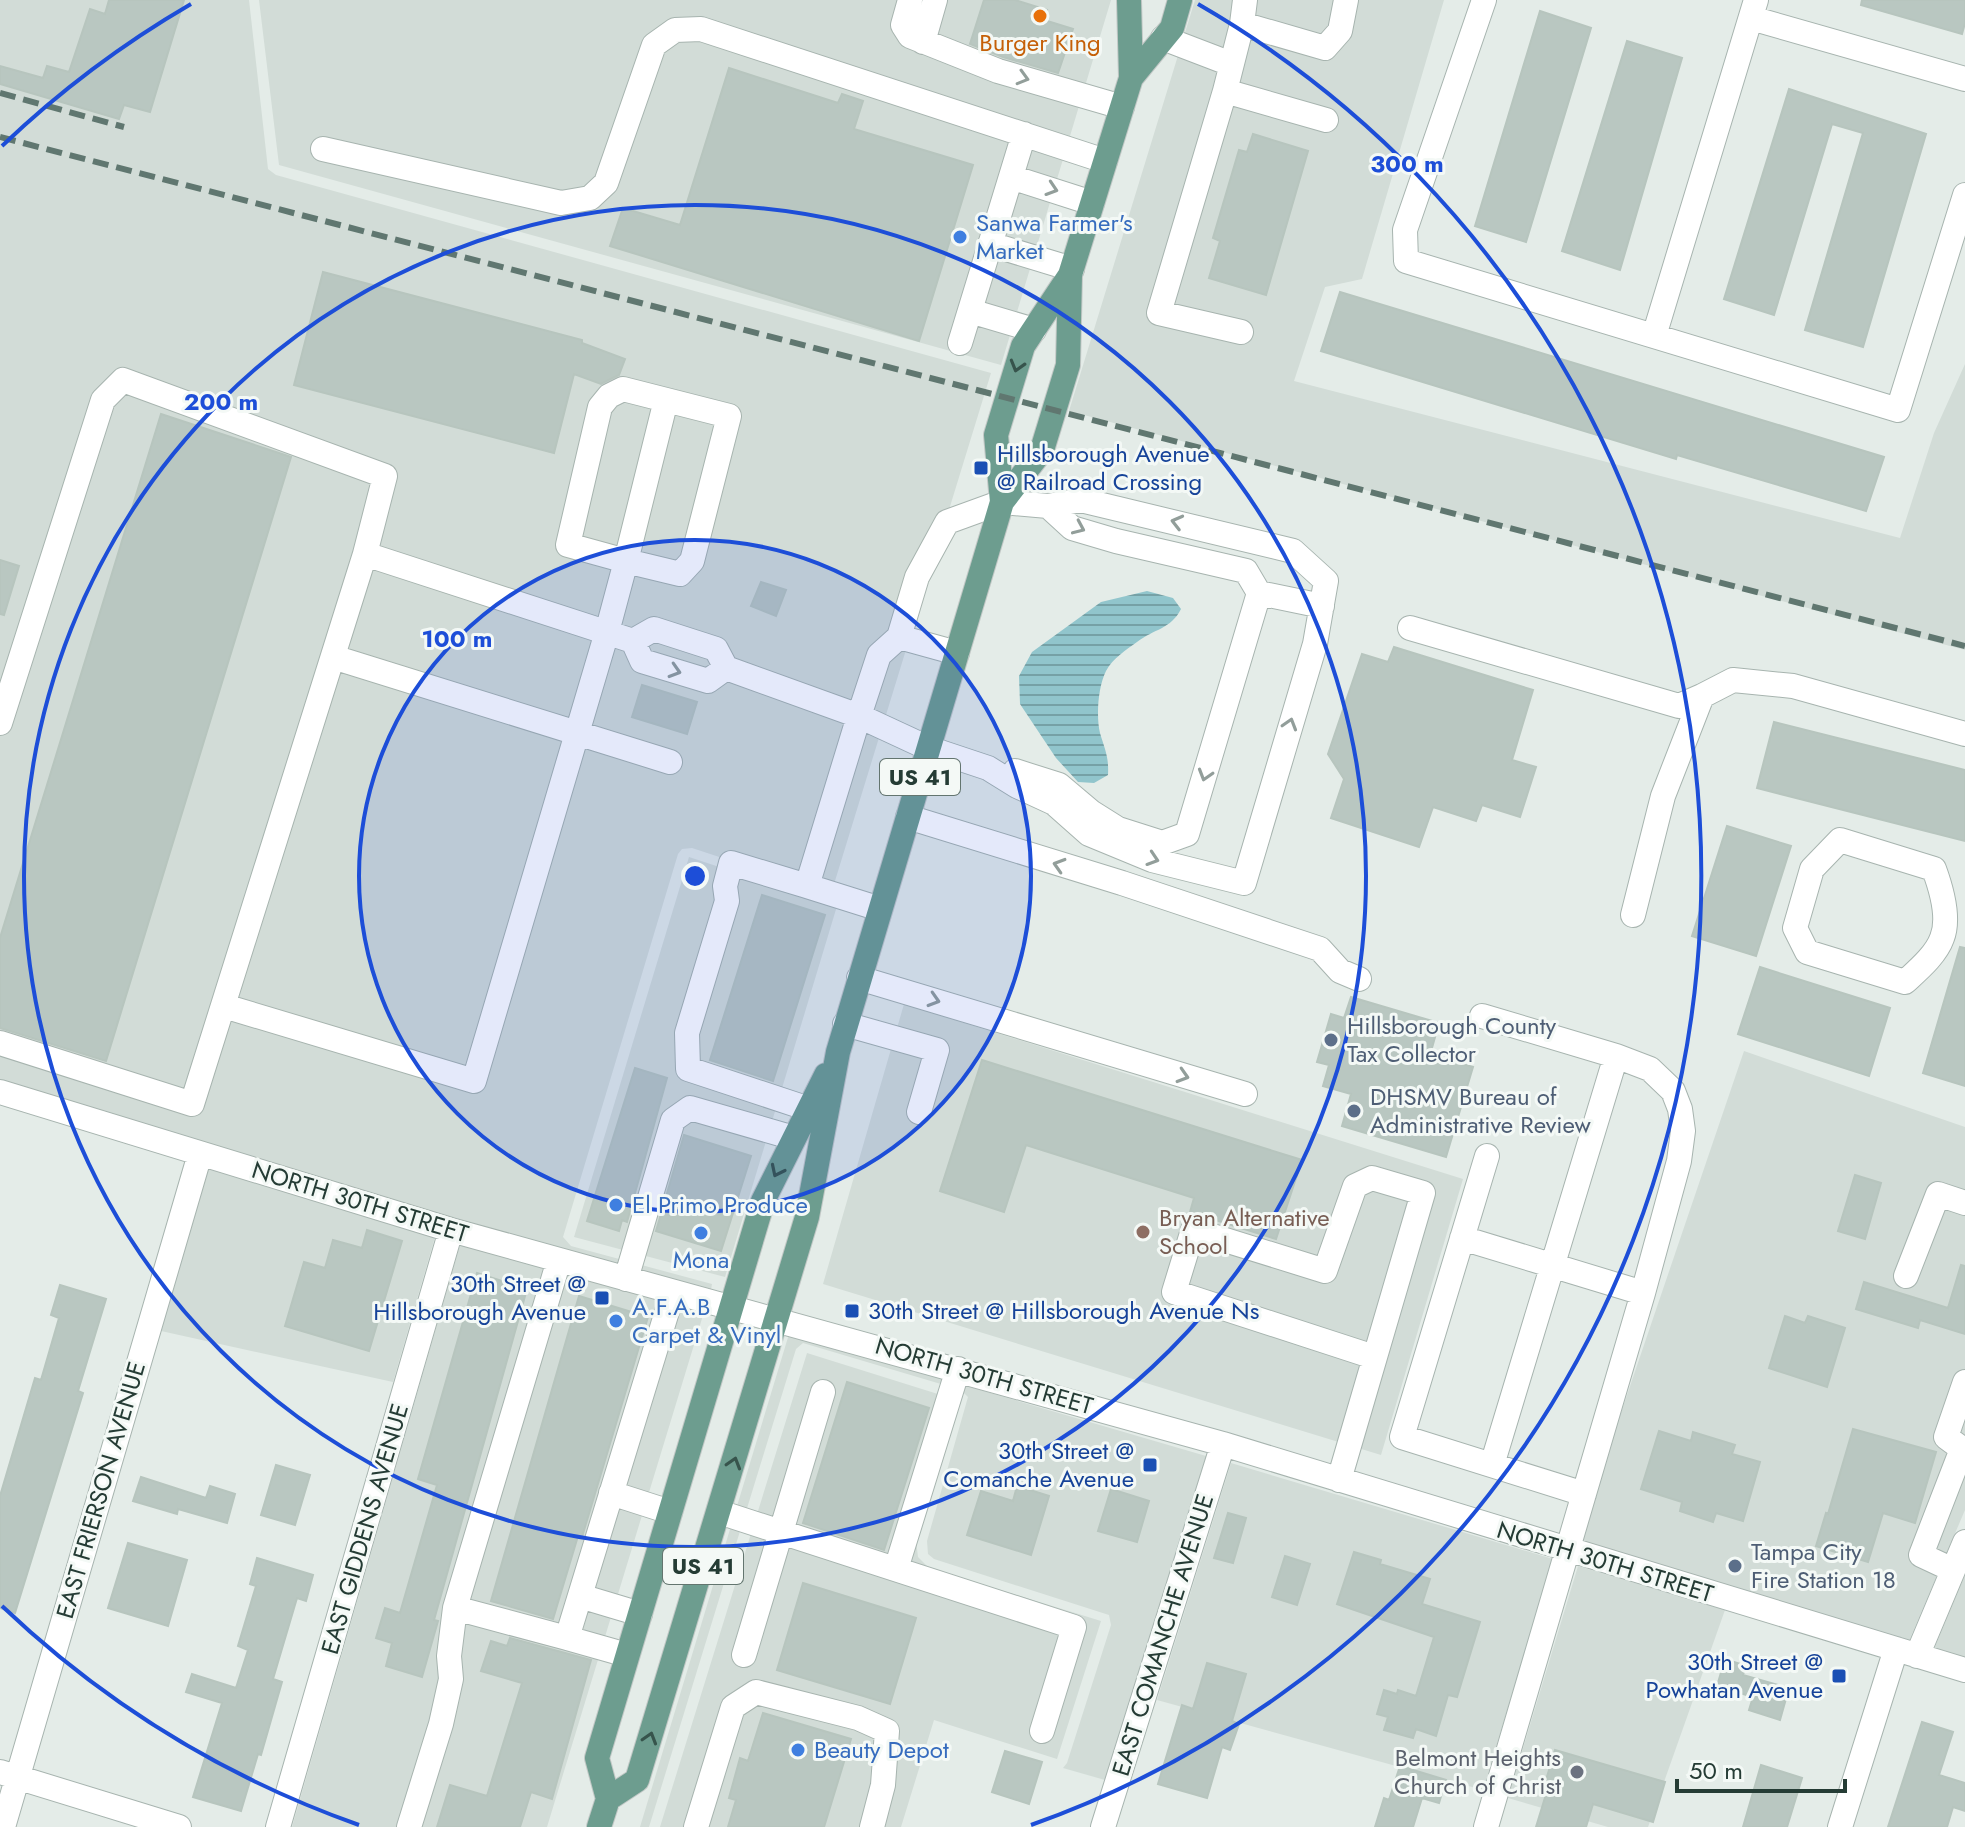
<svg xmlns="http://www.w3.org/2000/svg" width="1965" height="1827" font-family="Jost,sans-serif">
	<defs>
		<pattern id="water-rules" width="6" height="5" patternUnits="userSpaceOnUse" patternTransform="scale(2)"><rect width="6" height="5" fill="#91c5cc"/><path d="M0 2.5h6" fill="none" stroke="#76a1a6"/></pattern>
	</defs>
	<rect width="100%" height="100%" fill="#e4ece8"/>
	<path fill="#d2dcd7" d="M0,0H249L268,169L276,175L991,373L831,894L692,848L682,849L678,854L563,1237L571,1246L712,1284L711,1290L455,1219L0,1080Z
		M259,0H1111L1001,365L279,165Z
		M1195,0H1444L1362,279L1325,287L1294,381L1900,538L1934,433L1965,364V650L1069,411Z
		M689,857L837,906L725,1277L574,1237Z
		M904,1004L1463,1179L1381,1455L823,1284Z
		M1744,1051L1965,1127V1510L1909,1641L1577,1542Z
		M209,1168L435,1237L393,1382L161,1331Z
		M460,1245L704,1312L547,1827H292Z
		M789,1334L1206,1456L1105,1780L1063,1768L1067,1763L1111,1625L1109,1615L934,1559L928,1554L927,1541L968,1397L961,1390L803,1343L796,1349L649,1827H640Z
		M807,1353L957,1400L916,1540L918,1557L929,1568L1101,1621L1057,1759L934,1720L901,1827H660Z
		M1231,1463L1553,1559L1483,1790L1157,1700Z
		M1578,1566L1725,1610L1648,1827H1608L1508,1798Z
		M1965,1575V1658L1934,1649Z"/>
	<path fill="url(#water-rules)" d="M1147,591L1173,598L1181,609C1171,629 1154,629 1137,642C1126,650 1113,658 1106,671C1098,687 1096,716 1100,733C1105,750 1109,757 1108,775L1094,783L1078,782L1056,758L1020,704L1019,676L1032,652L1101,602Z"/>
	<path fill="#b9c7c1" stroke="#b7c5be" stroke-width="2" d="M109,0H184L150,112L124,105L119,119L0,84V66L43,78L47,66L69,72L90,9L105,14Z
		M984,0H1015L1047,10L1044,20L1073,29L1058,73L1003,57L970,44Z
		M1862,0H1965V23L1962,34L1861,5Z
		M1540,11L1591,28L1526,242L1475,226Z
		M1627,41L1682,58L1620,270L1562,251Z
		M729,68L838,103L842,94L863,101L854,129L973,165L919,341L610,246L623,208L680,225Z
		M1789,89L1926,134L1863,347L1805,330L1863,133L1832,124L1774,315L1724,299Z
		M1253,134L1308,151L1266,295L1209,278L1220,241L1213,238L1239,150L1247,152Z
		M323,272L582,340V343L625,359L619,375L601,384L574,374L554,453L294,385Z
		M1340,292L1884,457L1866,511L1677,455L1676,459L1321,351Z
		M161,414L291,457L106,1061L0,1028V938Z
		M0,560L19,566L4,615L0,614Z
		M761,582L786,590L776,616L751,606Z
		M1394,647L1533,690L1512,760L1536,767L1520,817L1482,805L1476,821L1433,807L1419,847L1331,818L1344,779L1328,754L1362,654L1388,662Z
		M642,685L697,702L687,734L632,717Z
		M1774,722L1965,770V841L1757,788Z
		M1727,826L1791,846L1756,956L1692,936Z
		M762,895L825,915L773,1081L710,1060Z
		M1960,947L1965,948V1086L1923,1073Z
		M1760,967L1890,1008L1869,1076L1738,1034Z
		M1351,997L1439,1023L1430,1055L1473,1067L1446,1157L1342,1126L1351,1094L1323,1086L1329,1065L1317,1062L1331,1014L1344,1018Z
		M982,1060L1302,1160L1276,1239L1190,1212L1194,1198L1026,1145L1004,1212L940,1191Z
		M635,1068L667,1078L627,1222L622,1220L619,1231L587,1221Z
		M684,1135L751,1156L721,1251L656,1231Z
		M1855,1175L1881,1183L1865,1239L1838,1231Z
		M367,1230L402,1241L369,1351L285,1326L304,1262L325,1268L333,1240L362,1248Z
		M1961,1265L1965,1266V1334L1920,1320L1918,1328L1856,1309L1864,1282L1948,1308Z
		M477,1273L527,1289L434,1620L438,1621L422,1677L386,1666L392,1643L376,1638L385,1608L400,1613L437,1485L418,1479Z
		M60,1285L106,1299L78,1391L83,1393L15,1613L0,1608V1496L35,1378L41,1380L59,1318L51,1315Z
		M579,1296L648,1317L582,1537L578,1536L553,1619L491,1601Z
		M1785,1316L1805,1323L1808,1316L1845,1328L1827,1387L1769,1368Z
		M847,1382L929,1408L884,1550L803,1523Z
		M1853,1429L1936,1452L1915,1523L1883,1513L1868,1562L1816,1546L1826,1513L1828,1514Z
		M1659,1431L1691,1441L1693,1432L1735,1445L1732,1454L1760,1462L1743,1521L1716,1513L1713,1522L1680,1511L1682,1502L1641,1489Z
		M276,1465L310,1475L295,1525L261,1515Z
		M141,1477L206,1498L210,1486L235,1494L227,1523L178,1509L177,1514L133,1501Z
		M1017,1486L1049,1496L1031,1555L967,1535L981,1491L1013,1501Z
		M1111,1489L1149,1501L1137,1542L1098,1531Z
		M1228,1513L1246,1518L1233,1563L1214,1558Z
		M128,1543L187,1560L168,1626L108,1608Z
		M1354,1552L1381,1560L1380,1564L1430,1579L1422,1604L1480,1622L1457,1697L1448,1695L1436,1736L1416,1729L1413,1738L1384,1730L1388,1717L1377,1714L1384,1690L1397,1694L1398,1690L1416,1696L1434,1637L1337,1604Z
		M1285,1556L1310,1564L1297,1605L1272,1597Z
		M257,1558L313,1575L306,1601L297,1598L273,1679L282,1682L261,1755L258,1754L241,1811L193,1797L222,1703L186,1692L192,1674L236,1688L248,1650L238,1646L256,1586L250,1584Z
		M803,1583L916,1618L890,1704L777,1670Z
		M510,1638L591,1660L552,1799L531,1792L520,1827H437L450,1785L487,1796L522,1683L481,1671L491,1641L507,1646Z
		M1725,1659L1746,1666L1743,1675L1789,1688L1780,1720L1749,1710L1753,1697L1717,1686Z
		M1207,1663L1246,1674L1232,1721L1239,1724L1230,1750L1222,1747L1207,1798L1158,1784L1182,1705L1193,1709Z
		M763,1713L851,1739L824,1827H728L736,1800L729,1798L740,1758L748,1761Z
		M1922,1722L1953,1732L1939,1775L1965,1783V1811L1953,1807L1947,1827H1888Z
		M1555,1750L1665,1782L1653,1822L1593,1804L1586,1827H1536L1547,1791L1543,1790Z
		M1005,1751L1042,1762L1029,1804L992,1792Z
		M1761,1765L1802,1778L1787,1827H1743Z
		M1400,1766L1446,1780L1439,1803L1422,1798L1413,1827H1375L1384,1798L1389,1800Z"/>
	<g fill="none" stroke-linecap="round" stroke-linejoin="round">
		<defs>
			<path id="minor" d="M910,0L903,25L910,36L998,71L1122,107
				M1484,0L1405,230L1406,261L1898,410L1965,195
				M1751,18L1965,79
				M1242,24L1325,48L1340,31L1346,0
				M1163,38L1231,64
				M923,42L935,0
				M1225,91L1326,120
				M323,149L561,203L590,198L606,183L654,45L675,30L701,29L1105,161
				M1011,177L1092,203
				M990,244L1072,269
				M970,311L1034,330
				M1241,332L1159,313L1225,91L1242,24L1245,0
				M1654,336L1756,0
				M960,343L1024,134
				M1259,593L1322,606
				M1410,628L1679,706L1702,696
				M899,637L879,655L859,716L928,748L988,768L1017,786L1054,803L1089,834L1152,860L1244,883L1315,644L1326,581L1293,551L1081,500L1048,506L1002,502L947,522L917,577L899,637L957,653
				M633,641L654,629L716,649L726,668L859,716L807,886L880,909
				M333,657L670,762
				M0,723L103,400L123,380L385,476L365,554
				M1015,771L1059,785L1091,812L1118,829L1162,843L1187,834L1259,593L1246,571L1116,541L1072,528L1048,506
				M908,817L1122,883L1320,949L1340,971L1359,979
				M1840,840L1934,869C1941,888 1950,918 1942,938C1936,955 1918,970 1905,982L1807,952L1795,928L1812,869Z
				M807,886L731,863L725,886L727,901L687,1033L688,1069L809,1109
				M1633,915L1663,796L1702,696L1733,680L1793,686L1965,734
				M859,978L1245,1094
				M224,1006L474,1081L607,632L626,561L680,574L692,561L729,416L623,389L609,396L600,407L568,545L626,561L666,400
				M1482,1016L1616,1056L1650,1069L1673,1091L1680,1109L1683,1131L1679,1161L1643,1293L1486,1827
				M845,1024L937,1050L919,1112
				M0,1043L192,1104L365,554L633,641L642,661L708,681L726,668
				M0,1092L451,1230L1223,1444L1965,1670
				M1487,1156L1402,1437L1584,1494
				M1462,1238L1643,1293
				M1906,1276L1938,1194L1965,1203
				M626,1279L673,1120L690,1108L794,1138
				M1965,1382L1946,1437L1965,1451
				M1492,1465L1616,1056
				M1339,1480L1423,1193L1372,1178L1355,1186L1325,1271L1193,1230L1174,1292L1374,1357
				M611,1493L670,1512
				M719,1512L1074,1627L1042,1731
				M896,1569L958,1369
				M1953,1570L1921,1555L1962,1449
				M580,1596L640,1614
				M455,1608L567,1638
				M627,1655L567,1638L673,1292
				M744,1655L823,1392
				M1917,1656L1965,1542
				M0,1772L179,1827
				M3,1827L200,1154
				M278,1827L451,1230
				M409,1827L441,1724L451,1679L449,1656L455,1608L559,1260
				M696,1827L733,1707L756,1692L858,1718L887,1731L883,1785L872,1827
				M1103,1827L1223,1444
				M1840,1827L1896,1649"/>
			<path id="major" d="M1131,78L1172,28L1180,0
				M1002,502L996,435L1023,346L1070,275
				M608,1799L637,1780L807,1217L838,1052L1002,502L1042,450L1068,365L1070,275L1131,78L1129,0
				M599,1827L608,1799L597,1758L763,1201L826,1075"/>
		</defs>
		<use href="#minor" stroke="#a7b4af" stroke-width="26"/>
		<use href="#major" stroke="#c2c8c6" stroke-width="26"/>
		<use href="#minor" stroke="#fff" stroke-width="24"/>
		<use href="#major" stroke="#6d9d8f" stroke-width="24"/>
		<path stroke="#607770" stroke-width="6" stroke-dasharray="16 8" stroke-linecap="butt" d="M0,93L124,127
			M0,137L1965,646"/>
	</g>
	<defs><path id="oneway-chevron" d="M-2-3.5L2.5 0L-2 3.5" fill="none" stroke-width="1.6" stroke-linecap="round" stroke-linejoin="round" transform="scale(2)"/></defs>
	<g stroke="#929e9a">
		<use href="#oneway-chevron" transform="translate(1023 78) rotate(16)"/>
		<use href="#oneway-chevron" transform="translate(1052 189) rotate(18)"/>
		<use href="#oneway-chevron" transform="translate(1177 522) rotate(-166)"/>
		<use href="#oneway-chevron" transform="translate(1079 528) rotate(24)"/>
		<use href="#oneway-chevron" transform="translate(675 671) rotate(17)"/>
		<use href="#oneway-chevron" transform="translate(1290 724) rotate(-73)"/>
		<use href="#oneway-chevron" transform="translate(1205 775) rotate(107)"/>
		<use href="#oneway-chevron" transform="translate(1153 859) rotate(18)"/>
		<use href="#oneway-chevron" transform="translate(1059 865) rotate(-163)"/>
		<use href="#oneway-chevron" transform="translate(934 1000) rotate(17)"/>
		<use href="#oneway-chevron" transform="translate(1183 1076) rotate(17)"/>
	</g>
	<g stroke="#37544c">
		<use href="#oneway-chevron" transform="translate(1017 366) rotate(106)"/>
		<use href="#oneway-chevron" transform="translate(777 1171) rotate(116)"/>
		<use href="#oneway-chevron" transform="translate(734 1463) rotate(-73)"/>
		<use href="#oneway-chevron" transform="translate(650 1738) rotate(-73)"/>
	</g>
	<circle cx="695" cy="876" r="336" fill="#1d4ed8" fill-opacity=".12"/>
	<g fill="none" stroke="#1d4ed8" stroke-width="4">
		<circle cx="695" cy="876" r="336"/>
		<circle cx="695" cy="876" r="671"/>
		<path d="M359 1825A1007 1007 0 0 1 2 1606M2 146A1007 1007 0 0 1 191 4M1198 4A1007 1007 0 0 1 1031 1825"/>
	</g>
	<circle fill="#e8710a" stroke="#f4f9f6" stroke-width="3" cx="1040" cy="16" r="8"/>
	<g fill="#3f7fe0" stroke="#f4f9f6" stroke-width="3">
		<circle cx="960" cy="237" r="8"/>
		<circle cx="616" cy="1205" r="8"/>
		<circle cx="701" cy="1233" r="8"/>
		<circle cx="616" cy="1321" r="8"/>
		<circle cx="798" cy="1750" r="8"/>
	</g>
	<g fill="#1a4fb4" stroke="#f4f9f6" stroke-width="3">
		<rect x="973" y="460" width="16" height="16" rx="4"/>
		<rect x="594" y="1290" width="16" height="16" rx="4"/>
		<rect x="844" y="1303" width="16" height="16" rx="4"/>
		<rect x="1142" y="1457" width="16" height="16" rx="4"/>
		<rect x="1831" y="1668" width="16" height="16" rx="4"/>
	</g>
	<g fill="#5c6f8a" stroke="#f4f9f6" stroke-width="3">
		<circle cx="1331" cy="1040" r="8"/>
		<circle cx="1354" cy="1111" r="8"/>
		<circle cx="1735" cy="1566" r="8"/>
	</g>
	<circle fill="#8d6e63" stroke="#f4f9f6" stroke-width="3" cx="1143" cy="1232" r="8"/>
	<circle fill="#6b7280" stroke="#f4f9f6" stroke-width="3" cx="1577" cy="1772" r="8"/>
	<g text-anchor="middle" stroke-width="6" stroke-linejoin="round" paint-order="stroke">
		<g fill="#f4f9f6" stroke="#63756f" stroke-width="2">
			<rect x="880" y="759" width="80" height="36" rx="6"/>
			<rect x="663" y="1548" width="80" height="36" rx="6"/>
		</g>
		<g font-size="22" font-weight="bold" fill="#253c35">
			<text x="920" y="785">US 41</text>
			<text x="703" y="1574">US 41</text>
		</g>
		<g font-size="24" fill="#c56008" stroke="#f4f9f6">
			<text x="1040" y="51">Burger King</text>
		</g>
		<g font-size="24" fill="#366cbe" stroke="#f4f9f6" text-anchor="start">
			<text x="976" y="231">Sanwa Farmer's<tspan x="976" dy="28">Market</tspan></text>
			<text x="632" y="1213">El Primo Produce</text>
			<text x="701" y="1268" text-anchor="middle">Mona</text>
			<text x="632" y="1315">A.F.A.B<tspan x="632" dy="28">Carpet &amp; Vinyl</tspan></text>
			<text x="814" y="1758">Beauty Depot</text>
		</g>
		<g font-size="24" fill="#164399" stroke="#f4f9f6" text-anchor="end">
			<text x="997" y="462" text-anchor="start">Hillsborough Avenue<tspan x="997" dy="28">@ Railroad Crossing</tspan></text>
			<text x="586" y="1292">30th Street @<tspan x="586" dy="28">Hillsborough Avenue</tspan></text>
			<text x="868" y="1319" text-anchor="start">30th Street @ Hillsborough Avenue Ns</text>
			<text x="1134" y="1459">30th Street @<tspan x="1134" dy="28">Comanche Avenue</tspan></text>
			<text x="1823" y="1670">30th Street @<tspan x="1823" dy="28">Powhatan Avenue</tspan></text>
		</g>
		<g font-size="24" fill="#4e5e75" stroke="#f4f9f6" text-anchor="start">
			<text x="1347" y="1034">Hillsborough County<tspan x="1347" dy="28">Tax Collector</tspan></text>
			<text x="1370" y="1105">DHSMV Bureau of<tspan x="1370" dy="28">Administrative Review</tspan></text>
			<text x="1751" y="1560">Tampa City<tspan x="1751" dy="28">Fire Station 18</tspan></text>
		</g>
		<g font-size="24" fill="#253c35" stroke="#f4f9f6">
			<text transform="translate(360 1202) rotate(17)" y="8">NORTH 30TH STREET</text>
			<text transform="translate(984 1376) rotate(16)" y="8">NORTH 30TH STREET</text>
			<text transform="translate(101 1490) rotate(-74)" y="8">EAST FRIERSON AVENUE</text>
			<text transform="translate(365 1529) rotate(-74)" y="8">EAST GIDDENS AVENUE</text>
			<text transform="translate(1605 1562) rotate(17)" y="8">NORTH 30TH STREET</text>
			<text transform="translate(1163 1635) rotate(-73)" y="8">EAST COMANCHE AVENUE</text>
		</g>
		<g font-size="24" fill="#785e54" stroke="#f4f9f6" text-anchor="start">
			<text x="1159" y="1226">Bryan Alternative<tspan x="1159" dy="28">School</tspan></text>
		</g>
		<g font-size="24" fill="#5b616d" stroke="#f4f9f6" text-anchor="end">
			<text x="1561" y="1766">Belmont Heights<tspan x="1561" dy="28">Church of Christ</tspan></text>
		</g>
	</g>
	<circle cx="695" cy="876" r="12" fill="#1d4ed8" stroke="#f4f9f6" stroke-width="4"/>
	<g font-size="24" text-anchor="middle" font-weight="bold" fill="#1d4ed8" stroke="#f4f9f6" stroke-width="6" stroke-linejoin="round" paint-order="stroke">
		<text x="1407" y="172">300 m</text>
		<text x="221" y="410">200 m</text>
		<text x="457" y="647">100 m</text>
	</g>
	<path d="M1677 1779v12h168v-12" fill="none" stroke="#253c35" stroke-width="4"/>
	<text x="1689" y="1779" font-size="24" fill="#253c35" stroke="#f4f9f6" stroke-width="6" paint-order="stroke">50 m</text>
</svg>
